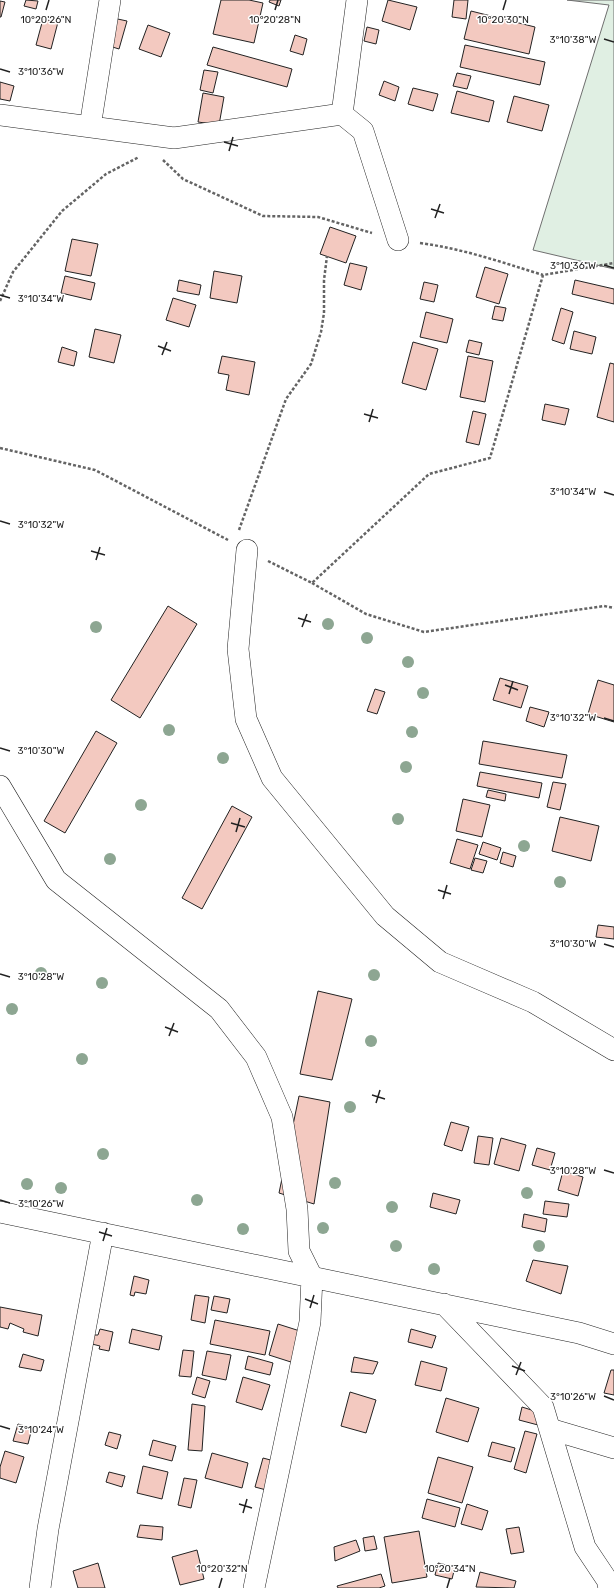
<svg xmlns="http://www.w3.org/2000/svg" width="614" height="1588" font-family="Rubik,sans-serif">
	<rect width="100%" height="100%" fill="#fff"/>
	<path fill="#e0efe3" stroke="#6f6f6f" d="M567,0H614V269L533,250L609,5Z"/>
	<path fill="#f3c9c0" stroke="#222" d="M26,0L38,1L36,9L24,6Z
		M221,0H249L263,3L254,43L213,34Z
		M270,0H281L279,6L269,2Z
		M388,0L417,7L410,30L382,21Z
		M454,0H468L466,19L452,17Z
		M0,1L5,2L1,17H0Z
		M471,11L535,27L529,54L464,39Z
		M113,18L127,21L119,49L106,45Z
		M43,19L58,22L51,49L36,45Z
		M148,25L170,33L161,57L139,49Z
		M367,27L379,30L376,44L364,41Z
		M295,35L307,39L303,55L290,51Z
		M465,45L545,62L540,85L460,67Z
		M213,47L292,69L287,87L207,65Z
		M204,70L218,72L213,93L200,90Z
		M457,73L471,76L467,89L453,86Z
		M384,81L399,87L395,101L379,95Z
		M0,82L14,86L10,101L0,99Z
		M413,88L438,94L433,111L408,104Z
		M457,91L494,101L489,122L451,113Z
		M203,93L224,97L219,125L198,122Z
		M514,96L549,105L542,131L507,122Z
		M330,227L356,236L346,263L320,254Z
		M72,239L98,244L91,276L65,271Z
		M350,263L367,267L361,290L344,285Z
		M485,267L508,274L499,304L476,297Z
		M214,271L242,276L237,303L210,298Z
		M65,276L95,283L91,300L61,293Z
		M179,280L201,285L199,295L177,291Z
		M575,280L614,289V304L572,294Z
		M424,282L438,285L434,302L420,299Z
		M173,298L196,305L189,327L166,320Z
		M495,306L506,308L503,321L492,319Z
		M561,308L573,312L564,344L552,340Z
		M426,312L453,319L447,343L420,337Z
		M95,329L121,335L114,363L89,357Z
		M574,331L596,337L592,354L570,349Z
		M469,340L482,343L479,355L466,352Z
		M413,342L438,349L426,390L402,383Z
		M62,347L77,352L74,366L58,362Z
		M222,356L255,362L249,395L226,390L229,375L218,373Z
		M468,356L493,361L485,402L460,397Z
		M610,363L614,364V422L597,417Z
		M545,404L569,409L565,425L542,420Z
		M473,411L486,414L479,445L466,442Z
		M168,606L197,624L140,718L111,700Z
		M500,678L528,686L521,708L493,700Z
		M598,680L614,685V722L588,714Z
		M375,689L385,692L377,714L367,711Z
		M530,707L549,712L544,727L526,721Z
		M96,731L117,743L65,833L44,821Z
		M483,741L567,755L562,778L479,764Z
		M480,772L542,783L539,798L477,786Z
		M553,782L566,784L560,810L547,807Z
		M488,790L506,794L505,801L486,797Z
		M463,799L490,805L482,837L456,831Z
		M232,806L252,817L202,909L182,898Z
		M560,817L599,826L591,861L552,851Z
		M457,839L478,845L470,869L450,863Z
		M483,842L501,848L497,860L479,854Z
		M503,852L516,856L513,867L500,863Z
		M475,858L487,861L483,873L471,870Z
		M598,925L614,927V939L596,937Z
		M318,991L352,999L332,1080L300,1074Z
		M299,1096L330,1102L314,1204L279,1193Z
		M451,1122L469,1127L462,1151L444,1145Z
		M478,1136L493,1138L489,1165L474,1163Z
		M501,1138L526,1145L519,1171L494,1164Z
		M537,1148L555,1153L550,1170L532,1165Z
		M563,1171L583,1177L578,1196L558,1190Z
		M433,1193L460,1200L456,1214L430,1207Z
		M545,1201L569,1204L567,1217L543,1214Z
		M524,1214L547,1219L545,1232L522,1227Z
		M533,1260L568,1266L561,1294L526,1281Z
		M134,1276L149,1280L146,1294L135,1292L134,1296L130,1295Z
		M195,1295L209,1297L205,1323L191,1320Z
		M214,1296L230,1299L227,1313L211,1310Z
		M0,1307L42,1315L38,1336L23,1332L24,1329L10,1323L8,1329L0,1327Z
		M215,1320L270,1331L265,1355L210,1344Z
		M278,1324L303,1332L294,1363L269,1355Z
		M100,1329L113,1332L109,1351L99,1349L100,1346L92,1344L94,1335H98Z
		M132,1329L162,1336L159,1350L129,1343Z
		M411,1329L436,1336L432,1348L408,1342Z
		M183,1350L194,1351L191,1377L179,1376Z
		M207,1351L231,1355L226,1380L202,1375Z
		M23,1354L44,1360L41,1371L19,1367Z
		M248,1356L273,1363L270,1375L245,1369Z
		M354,1357L378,1362L373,1374L351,1372Z
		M421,1361L447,1368L441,1391L415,1385Z
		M611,1370H614V1395L604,1393Z
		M197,1377L210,1381L205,1398L192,1394Z
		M243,1377L270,1385L262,1410L236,1402Z
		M350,1392L376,1400L366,1433L341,1426Z
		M446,1398L479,1408L468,1442L436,1432Z
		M192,1404L205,1406L202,1451L188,1450Z
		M522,1407L541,1413L538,1425L519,1420Z
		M18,1424L32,1428L28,1444L13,1441Z
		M525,1431L537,1434L526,1473L514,1469Z
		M109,1432L121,1435L117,1449L105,1445Z
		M153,1440L176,1446L172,1461L149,1455Z
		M492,1442L515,1448L511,1462L488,1456Z
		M5,1451L24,1457L16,1483L0,1478V1467Z
		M212,1453L248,1463L242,1488L205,1478Z
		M438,1457L473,1467L462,1503L428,1493Z
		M263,1458L278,1462L270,1491L255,1487Z
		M143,1466L168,1472L162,1499L137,1493Z
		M109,1472L125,1476L122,1487L106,1482Z
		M184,1478L197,1480L191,1508L178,1505Z
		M427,1499L460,1508L455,1527L422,1518Z
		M467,1504L488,1511L482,1530L461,1524Z
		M140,1525L163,1527L162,1540L137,1537Z
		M519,1527L524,1552L511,1554L506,1529Z
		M419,1531L427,1577L392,1583L384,1537Z
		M374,1536L377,1549L365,1551L363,1538Z
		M356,1540L360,1551L335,1561L334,1547Z
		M197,1550L204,1579L180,1585L172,1557Z
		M98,1563L105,1588H78L73,1571Z
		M438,1563L455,1567L452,1579L435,1575Z
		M480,1572L516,1581L514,1588L476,1587Z
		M381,1574L385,1586L379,1588H338L337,1586Z"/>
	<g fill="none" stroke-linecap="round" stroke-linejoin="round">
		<defs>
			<path id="street" d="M342,114L357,0
				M0,115L174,138L342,114L363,131L398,240
				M90,127L110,0
				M247,550L238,649L246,719L272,778L385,916L440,962L533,1002L614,1050
				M0,786L56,880L219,1009L256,1057L282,1117L297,1209L299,1251L312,1277L310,1322L254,1588
				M0,1212L579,1333L614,1344
				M444,1304L543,1407L585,1547L607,1580L609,1588
				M550,1429L614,1448
				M40,1588L48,1529L103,1233"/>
		</defs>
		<use href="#street" stroke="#222" stroke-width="22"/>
		<path stroke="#646464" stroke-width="2.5" stroke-dasharray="3 2" stroke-linecap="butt" d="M163,160L183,179L263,216L318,217L372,233
			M420,243C464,249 501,262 543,275
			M0,301L13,272L62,211L106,174L139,157
			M0,448L95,470L228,540
			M239,530L286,399L311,364L321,332L324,313V280L327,256
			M268,561L312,583L429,474L490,458L543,275L614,263
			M312,583L366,614L424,632L604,606L614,608"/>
		<use href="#street" stroke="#fff" stroke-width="21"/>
	</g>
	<g fill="#8da692">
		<circle cx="328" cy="624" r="6"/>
		<circle cx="96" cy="627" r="6"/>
		<circle cx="367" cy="638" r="6"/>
		<circle cx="408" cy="662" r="6"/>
		<circle cx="423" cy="693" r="6"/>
		<circle cx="169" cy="730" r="6"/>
		<circle cx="412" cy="732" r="6"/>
		<circle cx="223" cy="758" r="6"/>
		<circle cx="406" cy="767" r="6"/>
		<circle cx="141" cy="805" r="6"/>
		<circle cx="398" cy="819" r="6"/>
		<circle cx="524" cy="846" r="6"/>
		<circle cx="110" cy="859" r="6"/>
		<circle cx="560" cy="882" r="6"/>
		<circle cx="41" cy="973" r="6"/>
		<circle cx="374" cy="975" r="6"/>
		<circle cx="102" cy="983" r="6"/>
		<circle cx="12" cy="1009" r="6"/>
		<circle cx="371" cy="1041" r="6"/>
		<circle cx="82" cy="1059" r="6"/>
		<circle cx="350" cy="1107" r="6"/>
		<circle cx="103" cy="1154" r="6"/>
		<circle cx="335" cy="1183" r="6"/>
		<circle cx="27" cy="1184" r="6"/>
		<circle cx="61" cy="1188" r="6"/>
		<circle cx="527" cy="1193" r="6"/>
		<circle cx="197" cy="1200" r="6"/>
		<circle cx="392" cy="1207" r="6"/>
		<circle cx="323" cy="1228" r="6"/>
		<circle cx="243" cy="1229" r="6"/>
		<circle cx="396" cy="1246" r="6"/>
		<circle cx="539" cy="1246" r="6"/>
		<circle cx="434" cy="1269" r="6"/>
	</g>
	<path fill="none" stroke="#222" stroke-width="1.5" d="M46,10L49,0M275,10L278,0M503,10L506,0M604,39L614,42M0,69L10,72M224,142L238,146M229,151L233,137M431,209L444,213M435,218L440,204M604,265L614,268M0,295L10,298M158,346L171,351M162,355L167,342M364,414L378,418M369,422L373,409M604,492L614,495M0,521L10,524M91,551L105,555M96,560L100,547M298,618L311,622M302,627L307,614M505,685L518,690M509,694L513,681M604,718L614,721M0,748L10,751M231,823L245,827M236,832L240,818M438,890L451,894M443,899L447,885M604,944L614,947M0,974L10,977M165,1027L178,1032M169,1036L174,1023M372,1095L385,1099M376,1103L380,1090M604,1170L614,1173M0,1200L10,1203M99,1232L112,1236M103,1241L107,1228M305,1299L318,1304M310,1308L314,1295M512,1366L525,1371M516,1375L521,1362M604,1396L614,1400M0,1426L10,1429M239,1504L252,1508M243,1513L247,1499M219,1588L222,1578M447,1588L450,1578"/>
	<g font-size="10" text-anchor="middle" fill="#222" stroke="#fff" stroke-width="3" stroke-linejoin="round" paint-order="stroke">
		<text x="46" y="23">10°20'26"N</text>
		<text x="275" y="23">10°20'28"N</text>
		<text x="503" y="23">10°20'30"N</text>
		<text x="573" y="43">3°10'38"W</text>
		<text x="41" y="75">3°10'36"W</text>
		<text x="573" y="269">3°10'36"W</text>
		<text x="41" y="302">3°10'34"W</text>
		<text x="573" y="495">3°10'34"W</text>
		<text x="41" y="528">3°10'32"W</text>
		<text x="573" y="721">3°10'32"W</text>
		<text x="41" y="754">3°10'30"W</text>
		<text x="573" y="947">3°10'30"W</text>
		<text x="41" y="980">3°10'28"W</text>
		<text x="573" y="1174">3°10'28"W</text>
		<text x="41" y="1207">3°10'26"W</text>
		<text x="573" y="1400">3°10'26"W</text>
		<text x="41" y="1433">3°10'24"W</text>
		<text x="222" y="1572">10°20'32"N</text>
		<text x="450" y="1572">10°20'34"N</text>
	</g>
</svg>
